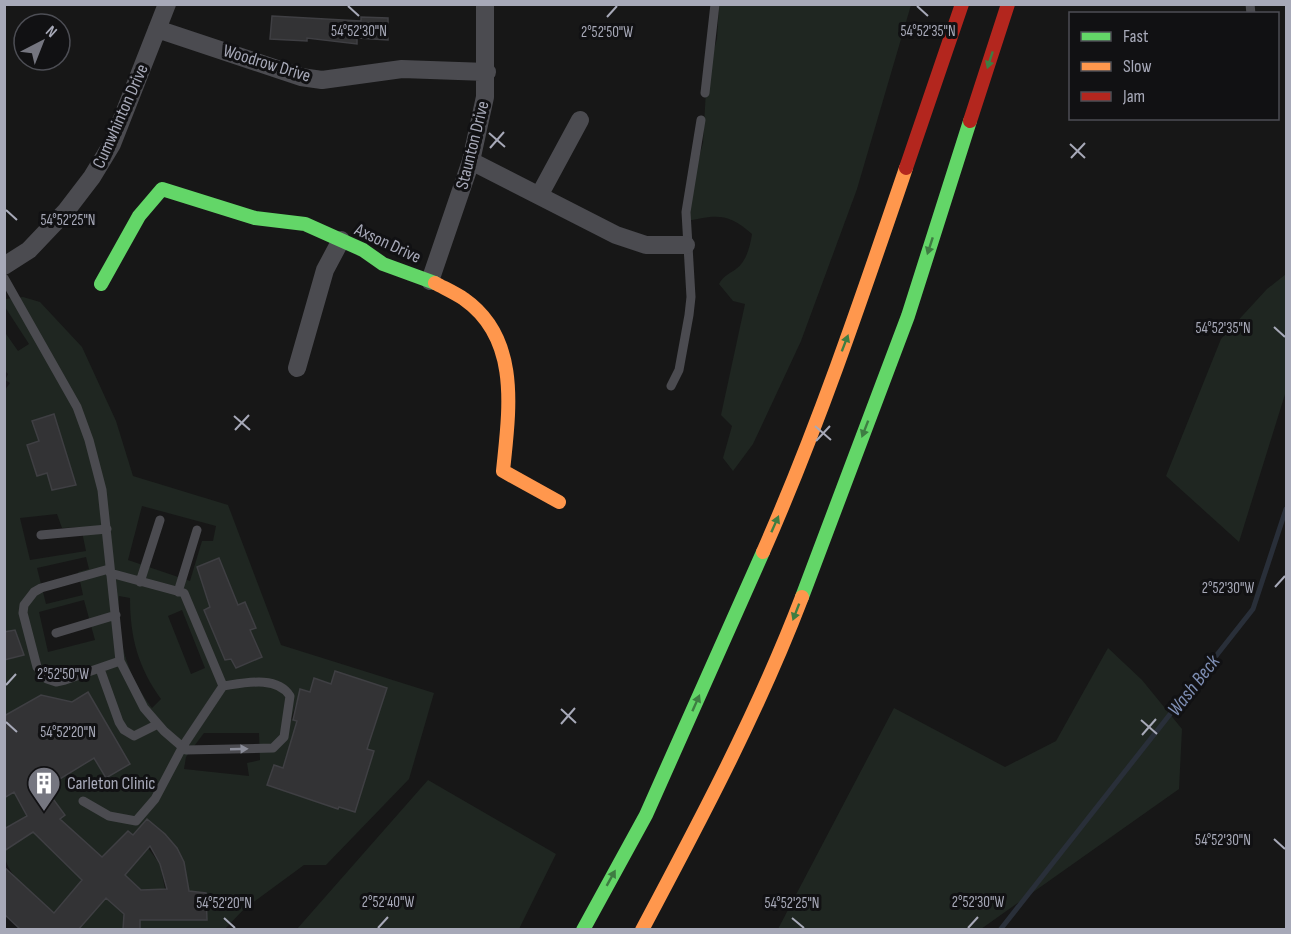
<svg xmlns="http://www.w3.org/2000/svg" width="1291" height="934" font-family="'Sofia Sans Condensed',sans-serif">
	<rect width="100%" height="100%" fill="#171717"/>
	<path fill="#1f2621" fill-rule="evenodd" d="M719,5H911L857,189L801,341L753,444L733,471L723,458L732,426L721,415L745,304L733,301L719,284C724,275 728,275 736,269C747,261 750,246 752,234C727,212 717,215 686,221L687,200L703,143L707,72L717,39Z
		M1286,274V391L1239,542L1166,476L1221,339L1267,289Z
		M23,297L40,302L82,347L116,421L133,476L228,505L281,645L434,693L409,779L326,865H304L244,909L225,929H140V920H207L206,893L189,891C185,860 173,837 147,819L133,835L102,857L60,819L65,815L44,789L94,758L106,777L65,707L5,716V660L24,655L15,630L5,632L4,391L10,383L5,380L8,374L5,371L4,331L18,351L29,344L5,307V299ZM33,421L76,485L53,490L47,473L37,476L27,445L39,441ZM142,506L216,526L213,541H202L190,581L128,560ZM57,514L62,528L81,527L86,551L30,560L20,518ZM86,557L89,569L78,572L83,595L46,604L37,568ZM219,558L238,605L245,602L256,627L250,630L261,658L236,668L204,610L210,607L197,567ZM119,596L130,598C130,637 138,667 161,699L152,708C128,677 115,636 119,596ZM84,600L95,640L48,652L39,612ZM182,610L205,668L191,674L168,616ZM335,672L386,688L367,749L338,809L267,785L274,766L288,769L290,745L297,721L291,719L301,689L310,692L314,679L331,684ZM204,733H259L260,760L247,763L249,776L184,769L186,757Z
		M1108,648L1142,680L1182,729L1179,789L981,929H778L894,708L1005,767L1056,741Z
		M428,780L556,854L519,929H297Z
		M4,792L7,796L14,792L27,816L5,829Z
		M33,832L82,880L54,913C36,896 5,877 4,851Z
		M148,848L160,864L165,889L141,890L125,875Z
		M106,898L124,914L123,929L78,930Z"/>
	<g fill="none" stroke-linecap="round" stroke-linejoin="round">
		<path stroke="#292f39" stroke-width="5" d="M1000,930L1253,609L1286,509"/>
	</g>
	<path fill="#333335" stroke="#3f3f43" stroke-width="1.5" fill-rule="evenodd" d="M272,16L361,21V17L388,18V40L357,38V44L307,38V41L270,39Z
		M54,414L76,485L52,490L47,473L37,476L27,445L39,441L32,421Z
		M219,558L238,605L245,602L256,628L250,630L262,657L236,668L231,659L225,660L204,610L210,607L197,567Z
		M15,630L24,655L4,660V632Z
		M335,671L387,688L367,749L374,751L355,812L339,807L338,809L267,785L274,765L283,768L297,721L293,720L300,689L310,692L314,678L331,684Z
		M88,692L130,764L106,778L94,758L45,788L65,815L60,819L102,857L128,831L133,835L147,819L165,834L177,848L184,862L189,891L206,893L207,920H140V930H123L124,914L106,898L78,930H21L4,914V867L54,913L82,880L33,832L4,851V829L27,816L14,792L4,798V716L41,695L72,702ZM150,846L160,864L167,889L141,890L125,875Z"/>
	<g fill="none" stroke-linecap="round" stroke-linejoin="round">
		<path stroke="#4b4b50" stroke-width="9" d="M1250,4L1251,14
			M705,93L715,4
			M4,278L77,407L89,440L102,490L120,661L144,708L164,731L186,750L273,748L284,737L290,696C277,675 244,683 223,686L183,746L155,799L136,821L109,816L83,801
			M671,386L679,370L689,315L691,297L686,212L701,120
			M41,535L107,529
			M109,569L41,588L34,592L24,605L23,613L37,667L47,679L56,682L65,680L120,661
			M110,573L184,593L223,686
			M140,582L160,520
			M178,592L197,530
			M56,633L116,615
			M100,669L119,722L124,730L134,736L158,724"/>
		<path stroke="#4b4b50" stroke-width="18" d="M157,29L301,77L322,80L402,69L487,72
			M471,161L616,235L646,245H686
			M540,194L580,120
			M4,266L29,250L66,211L92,177L112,144L167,4
			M430,281L471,161L485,97V4
			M297,368L325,270L341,240"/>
		<path stroke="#63d668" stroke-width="14" d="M101,284L139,216L162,189L255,218L305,224L363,250L383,264L435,283
			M802,597L908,316L970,121
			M583,930L646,815L763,552"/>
		<path stroke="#ff974d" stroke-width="14" d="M435,283C444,288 455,293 464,299C521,339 509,411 503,471L559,502
			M763,552C818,427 862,297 906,168
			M642,930C700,821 758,712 802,597"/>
		<path stroke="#b3261e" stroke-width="14" d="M970,121L1008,4
			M906,168L962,4"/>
	</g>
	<defs><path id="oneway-solid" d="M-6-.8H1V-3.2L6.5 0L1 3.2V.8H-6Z" transform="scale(1.5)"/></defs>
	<g fill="#3e7d42">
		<use href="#oneway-solid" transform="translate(990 60) rotate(108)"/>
		<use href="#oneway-solid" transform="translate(930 246) rotate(108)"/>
		<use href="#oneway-solid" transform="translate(845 343) rotate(-69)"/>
		<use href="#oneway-solid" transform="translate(865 429) rotate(111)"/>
		<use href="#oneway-solid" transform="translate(775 524) rotate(-66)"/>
		<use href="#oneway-solid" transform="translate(796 612) rotate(111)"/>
		<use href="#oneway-solid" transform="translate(696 703) rotate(-66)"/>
		<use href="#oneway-solid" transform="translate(611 878) rotate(-61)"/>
	</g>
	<use fill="#8b8d99" href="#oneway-solid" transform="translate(239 749) rotate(-2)"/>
	<path fill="none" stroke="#a7a9b8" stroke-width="2" d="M348,6L359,16M917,6L928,16M607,17L617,6M489,133L505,147M1070,144L1085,158M490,148L504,132M1071,158L1085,143M6,210L17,220M1274,327L1285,337M234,416L250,430M815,426L831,440M235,430L249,415M816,441L830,426M1275,587L1285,576M6,685L16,674M561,709L576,723M1141,720L1157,734M6,722L17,732M561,724L575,708M1142,735L1156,719M1274,839L1285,849M224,918L235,928M792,918L804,928M378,928L388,917M968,928L978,917"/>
	<defs>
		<symbol id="building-pin" viewBox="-11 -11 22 30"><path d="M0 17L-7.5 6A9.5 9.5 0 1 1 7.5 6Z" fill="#757680" stroke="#111113"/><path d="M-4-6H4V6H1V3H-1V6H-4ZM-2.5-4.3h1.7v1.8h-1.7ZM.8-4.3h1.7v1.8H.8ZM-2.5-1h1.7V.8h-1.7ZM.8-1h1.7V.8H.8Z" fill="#fff"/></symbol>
	</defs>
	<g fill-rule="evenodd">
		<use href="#building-pin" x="25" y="764" width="38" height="52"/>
	</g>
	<g text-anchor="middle" stroke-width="6" stroke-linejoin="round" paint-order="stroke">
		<g font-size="18" fill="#a7a9b8" stroke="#111113">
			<text transform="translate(267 63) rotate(17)" y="6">Woodrow Drive</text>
			<text transform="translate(120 116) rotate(-66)" y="6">Cumwhinton Drive</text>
			<text transform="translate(472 145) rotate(-76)" y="6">Staunton Drive</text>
			<text transform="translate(388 243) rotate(25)" y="6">Axson Drive</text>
		</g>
		<g font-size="18" fill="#a7a9b8" stroke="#111113" text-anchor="start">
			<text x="67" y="789">Carleton Clinic</text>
		</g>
		<g font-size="20" font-style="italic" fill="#7e8eb3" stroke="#111113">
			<text transform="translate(1193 685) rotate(-52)" y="7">Wash Beck</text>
		</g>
	</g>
	<g font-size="15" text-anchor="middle" fill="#a7a9b8" stroke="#111113" stroke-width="6" stroke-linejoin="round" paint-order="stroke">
		<text x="928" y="36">54°52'35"N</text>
		<text x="359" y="36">54°52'30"N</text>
		<text x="607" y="37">2°52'50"W</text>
		<text x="68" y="225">54°52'25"N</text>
		<text x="1223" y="333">54°52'35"N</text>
		<text x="1228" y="593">2°52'30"W</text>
		<text x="63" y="679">2°52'50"W</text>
		<text x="68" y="737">54°52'20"N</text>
		<text x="1223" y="845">54°52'30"N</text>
		<text x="388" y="907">2°52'40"W</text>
		<text x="978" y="907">2°52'30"W</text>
		<text x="224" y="908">54°52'20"N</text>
		<text x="792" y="908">54°52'25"N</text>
	</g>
	<rect width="1291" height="934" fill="none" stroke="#a7a9b8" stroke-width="12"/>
	<rect x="1069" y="12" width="210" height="108" fill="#111113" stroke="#4d4e55" stroke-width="1.5"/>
	<rect x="1081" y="32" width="30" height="9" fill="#63d668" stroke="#4d4e55" stroke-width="1.5"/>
	<text x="1123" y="42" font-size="18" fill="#a7a9b8">Fast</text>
	<rect x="1081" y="62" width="30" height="9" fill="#ff974d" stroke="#4d4e55" stroke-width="1.5"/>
	<text x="1123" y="72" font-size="18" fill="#a7a9b8">Slow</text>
	<rect x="1081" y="92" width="30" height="9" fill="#b3261e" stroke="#4d4e55" stroke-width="1.5"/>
	<text x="1123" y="102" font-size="18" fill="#a7a9b8">Jam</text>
	<g transform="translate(42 42) rotate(42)"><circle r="28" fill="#111113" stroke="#4d4e55" stroke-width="1.5"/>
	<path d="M0-4.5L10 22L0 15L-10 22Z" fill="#757680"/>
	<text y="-9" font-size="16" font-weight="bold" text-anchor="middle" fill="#a7a9b8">N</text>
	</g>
</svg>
